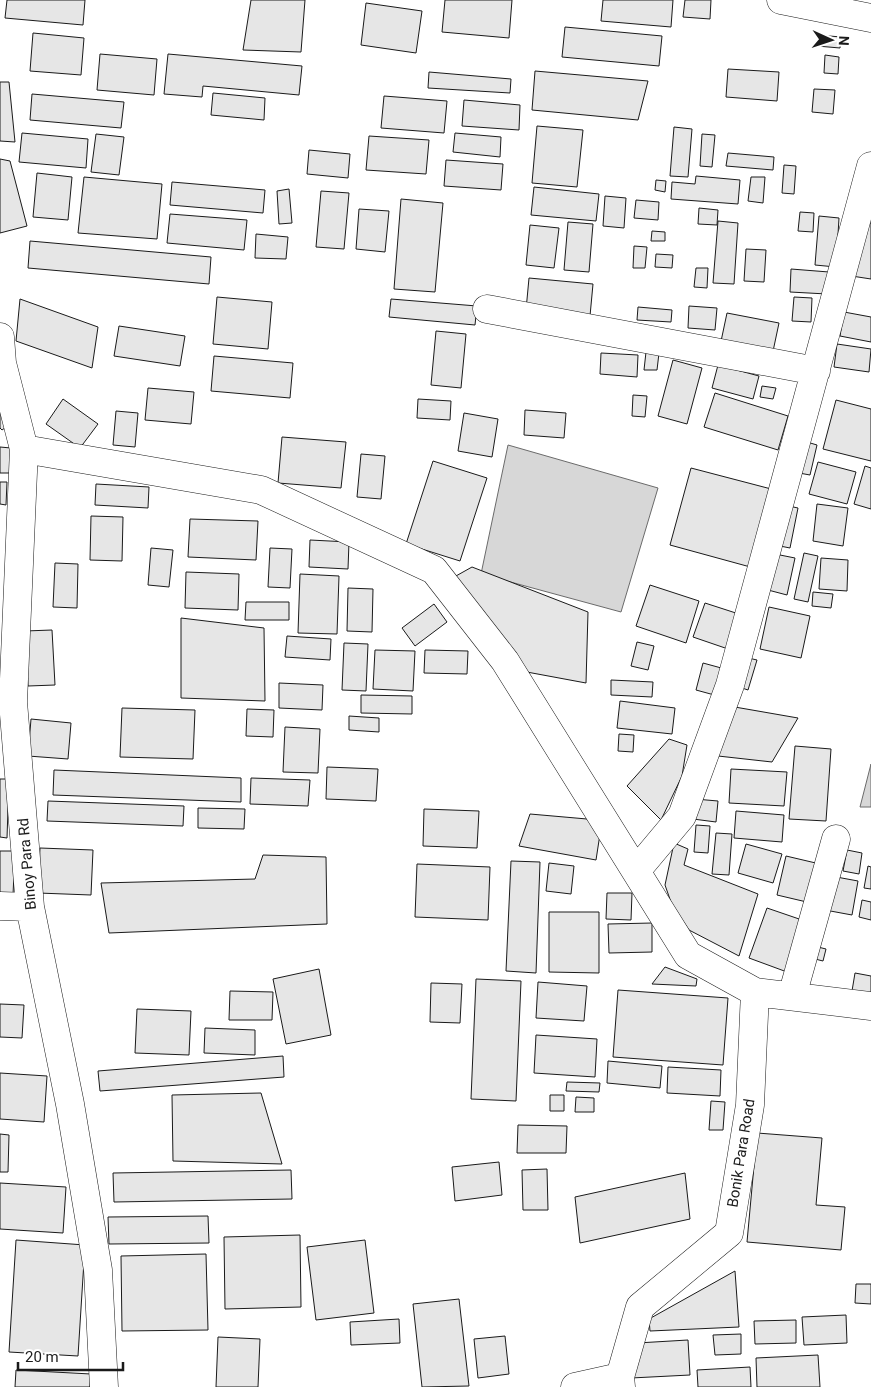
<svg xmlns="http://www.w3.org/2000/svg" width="871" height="1387" font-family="Roboto,sans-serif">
	<rect width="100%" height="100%" fill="#fff"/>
	<path fill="#d7d7d7" stroke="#6a6a6a" d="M508,445L658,488L621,612L481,574Z
		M871,764V807H860Z"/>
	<path fill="#e6e6e6" stroke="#1a1a1a" d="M7,0H85L83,25L5,18Z
		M251,0H305L301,52L243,50Z
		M445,0H512L509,38L442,32Z
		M603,0H673L671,27L601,21Z
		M685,0H711L710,19L683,17Z
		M366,3L422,11L416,53L361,45Z
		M565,27L662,36L659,66L562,57Z
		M33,33L84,38L81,75L30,71Z
		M818,35L841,37L840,48L817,46Z
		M100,54L157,59L154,95L97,90Z
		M168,54L302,66L299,95L203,86L202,97L164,94Z
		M825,55L839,57L838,74L824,73Z
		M728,69L779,72L777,101L726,97Z
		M535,71L648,81L638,120L532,110Z
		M429,72L511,79L510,93L428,88Z
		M0,82H9L15,142L0,141Z
		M814,89L835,90L833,114L812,112Z
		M213,93L265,98L264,120L211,115Z
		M32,94L124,102L121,128L30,120Z
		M384,96L447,101L444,133L381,128Z
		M464,100L520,105L519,130L462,126Z
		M537,126L583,130L577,187L532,183Z
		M674,127L692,129L688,177L670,176Z
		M22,133L88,139L86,168L19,162Z
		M455,133L501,137L500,157L453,152Z
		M96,134L124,137L119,175L91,172Z
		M702,134L715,135L712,167L700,166Z
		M369,136L429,140L426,174L366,170Z
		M309,150L350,154L348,178L307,174Z
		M728,153L774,157L773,170L726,166Z
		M0,159L10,161L27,226L0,233Z
		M446,160L503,164L501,190L444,186Z
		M784,165L796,166L794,194L782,193Z
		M37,173L72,177L68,220L33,217Z
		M696,176L740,180L738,204L671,199L672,182L695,184Z
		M84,177L162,184L157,239L78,233Z
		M751,177H765L763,203L748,201Z
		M656,180L666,181L665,192L655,190Z
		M172,182L265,190L263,213L170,205Z
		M534,187L599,194L596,221L531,215Z
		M289,189L292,223L279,224L277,191Z
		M321,191L349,193L344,249L316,247Z
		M605,196L626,198L624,228L603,226Z
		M401,199L443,203L435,292L394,289Z
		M636,200L659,202L658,220L634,218Z
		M699,208L718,210L717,225L698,224Z
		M359,209L389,211L385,252L356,249Z
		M800,212L814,213L813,232L798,231Z
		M170,214L247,220L244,250L167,243Z
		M819,216L839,218L836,267L815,265Z
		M718,221L738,223L734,284L713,283Z
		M859,221L871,223V279L845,275Z
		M568,222L593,224L589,272L564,270Z
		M530,225L559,228L554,268L526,265Z
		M652,231L665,232V241H651Z
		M256,234L288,237L286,259L255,258Z
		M30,241L211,257L209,284L28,268Z
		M634,246L647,247L645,268H633Z
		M746,249L766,250L764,282L744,281Z
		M656,254L673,255L672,268L655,267Z
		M696,268H708L707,288L694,287Z
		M791,269L829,272L827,294L790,292Z
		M529,278L593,284L590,316L526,310Z
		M217,297L272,302L268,349L213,344Z
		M794,297L812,298L811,322L792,321Z
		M20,299L98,327L92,368L16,341Z
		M391,299L477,306L475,325L389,317Z
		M689,306L717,308L715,330L688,328Z
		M638,307L672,310L671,322L637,320Z
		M844,312L871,317V342L840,336Z
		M727,313L779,323L772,356L720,346Z
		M119,326L185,336L180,366L114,356Z
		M436,331L466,334L461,388L431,385Z
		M837,344L871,349L869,372L834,367Z
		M646,352L659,353L657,370H644Z
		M601,353L638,355L637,377L600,374Z
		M214,356L293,363L290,398L211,391Z
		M673,360L702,368L687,424L658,416Z
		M718,365L759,376L753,399L712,388Z
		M762,386L776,388L773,399L760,397Z
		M148,388L194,392L191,424L145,420Z
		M715,393L788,416L778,450L704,427Z
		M633,395L647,396L645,417L632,416Z
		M63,399L98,424L80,448L46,424Z
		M418,399L451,401L450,420L417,418Z
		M836,400L871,409V461L823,449Z
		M525,410L566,413L564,438L524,435Z
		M116,411L138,413L135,447L113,445Z
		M0,413L9,425L2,430L0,428Z
		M464,413L498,419L492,457L458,451Z
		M282,437L346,442L341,488L278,483Z
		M807,442L817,445L810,475L799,473Z
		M0,447L11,448L10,473H0Z
		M361,454L385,456L381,499L357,497Z
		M433,461L487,478L460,561L406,544Z
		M818,462L856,472L847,504L809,494Z
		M865,466L871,468V509L854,504Z
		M691,468L775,490L754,568L670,545Z
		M0,482H7L6,505L0,504Z
		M96,484L149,487L148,508L95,505Z
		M817,504L848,508L843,546L813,541Z
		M784,505L798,508L790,548L775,545Z
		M91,516L123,517L122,561L90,560Z
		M190,519L258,521L256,560L188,557Z
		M310,540L349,542L348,569L309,567Z
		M151,548L173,550L169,587L148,585Z
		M270,548L292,549L290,588L268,587Z
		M804,553L818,556L808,602L794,599Z
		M775,554L795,558L787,595L768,590Z
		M821,558L848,560L847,591L819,589Z
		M55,563L78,564L77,608L53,607Z
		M472,567L588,612L586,683L516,670L447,581Z
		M186,572L239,574L238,610L185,608Z
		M300,574L339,576L337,634L298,633Z
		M650,585L699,601L686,643L636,626Z
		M348,588L373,589L372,632L347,631Z
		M813,592L833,594L831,608L812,606Z
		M246,602H289V620H245Z
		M705,603L742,615L731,650L693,637Z
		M434,604L447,622L415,646L402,628Z
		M769,607L810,616L801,658L760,649Z
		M181,618L264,628L265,701L181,698Z
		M52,630L55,685L28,686L25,631Z
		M287,636L331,639L330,660L285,657Z
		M637,642L654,646L648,670L631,666Z
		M344,643L368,644L366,691L342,690Z
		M375,650L415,651L413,691L373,689Z
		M425,650L468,651L467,674L424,673Z
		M744,657L757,660L748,690L736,686Z
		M703,663L725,669L718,696L696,690Z
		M611,680L653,682L652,697L611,695Z
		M279,683L323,685L322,710L279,708Z
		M361,695L412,696V714L361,713Z
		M620,701L675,708L672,734L617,728Z
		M729,706L798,718L772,762L709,755Z
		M122,708L195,710L193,759L120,757Z
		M247,709L274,710L273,737L246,736Z
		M349,716L379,718V732L349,730Z
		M31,719L71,723L68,759L28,756Z
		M285,727L320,729L318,773L283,772Z
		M619,734L634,735L633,752L618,751Z
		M669,739L687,745L682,776L661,820L627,786Z
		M795,746L831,749L826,821L789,819Z
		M327,767L378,769L376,801L326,799Z
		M731,769L787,772L784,806L729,803Z
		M54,770L241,778V802L53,795Z
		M251,778L310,780L308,806L250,804Z
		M0,779H9L7,838L0,837Z
		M695,799L718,801L716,822L693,819Z
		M48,801L184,806L183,826L47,821Z
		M198,808L245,809L244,829L198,828Z
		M424,809L479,811L477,848L423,846Z
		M736,811L784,815L782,842L734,838Z
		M530,814L587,819L600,834L596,860L519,846Z
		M696,825L710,826L708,853L694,852Z
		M716,833L732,834L729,875L712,874Z
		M674,843L688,849L684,865L758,894L739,956L689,930L672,905L665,885Z
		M746,844L782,854L773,883L738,873Z
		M40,848L93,850L91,895L38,893Z
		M847,850L862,853L859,874L843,871Z
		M0,851H15L13,895L0,894Z
		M263,855L326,857L327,924L109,933L101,883L255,879Z
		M786,856L820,864L811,903L777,895Z
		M511,861L540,862L536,973L506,971Z
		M549,863L574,866L571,894L546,891Z
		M417,864L490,867L488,920L415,917Z
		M868,866L871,867V889L864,888Z
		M831,876L858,881L852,915L825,910Z
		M607,893H632L631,920L606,919Z
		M862,900L871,902V920L859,917Z
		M767,908L805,921L787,972L749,958Z
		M549,912H599V973L549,972Z
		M652,923V952L609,953L608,924Z
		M814,946L826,949L823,961L811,958Z
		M665,967L697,979L696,986L652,984Z
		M319,969L331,1035L286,1044L273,979Z
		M855,973L871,976V994L852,991Z
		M476,979L521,981L516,1101L471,1099Z
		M538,982L587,986L584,1021L536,1018Z
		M431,983L462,984L460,1023L430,1022Z
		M618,990L728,998L723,1065L613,1057Z
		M230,991L273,992L272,1020H229Z
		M0,1004L24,1005L22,1038L0,1037Z
		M137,1009L191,1011L189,1055L135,1053Z
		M205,1028L255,1030V1055L204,1053Z
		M536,1035L597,1039L595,1077L534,1073Z
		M283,1056L284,1077L100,1091L98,1071Z
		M608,1061L662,1066L660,1088L607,1083Z
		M668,1067L721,1070L720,1096L667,1093Z
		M0,1073L47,1076L44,1122L0,1119Z
		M567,1082L600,1083L599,1092L566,1091Z
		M261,1093L282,1164L173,1161L172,1095Z
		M550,1095H564V1111H550Z
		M576,1097L594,1098V1112H575Z
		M711,1101L725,1102L723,1130H709Z
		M518,1125L567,1126L566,1153H517Z
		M757,1133L822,1138L816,1205L845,1207L841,1250L747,1242Z
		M0,1134L9,1135L8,1172H0Z
		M499,1162L502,1195L455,1201L452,1167Z
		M547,1169L548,1210H523L522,1170Z
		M291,1170L292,1199L114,1202L113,1173Z
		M685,1173L690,1219L580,1243L575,1197Z
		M0,1183L66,1187L63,1233L0,1229Z
		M208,1216L209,1243L109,1244L108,1217Z
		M300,1235L301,1307L225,1309L224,1237Z
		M16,1240L85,1245L78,1356L9,1352Z
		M365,1240L374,1313L316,1320L307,1247Z
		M206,1254L208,1330L122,1331L121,1256Z
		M735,1271L739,1327L650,1331L649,1319Z
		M856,1284H871V1304L855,1303Z
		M459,1299L469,1386L422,1387L413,1304Z
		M846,1315L847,1343L804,1345L802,1317Z
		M399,1319L400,1343L351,1345L350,1322Z
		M796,1320V1343L755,1344L754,1321Z
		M741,1334V1354L715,1355L713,1335Z
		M505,1336L509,1374L478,1378L474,1339Z
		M218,1337L260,1339L258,1387H216Z
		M688,1340L690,1375L631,1378L637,1343Z
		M818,1355L820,1387H757L756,1358Z
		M750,1367L751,1387H698L697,1370Z
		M16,1370L91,1374L90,1387H15Z"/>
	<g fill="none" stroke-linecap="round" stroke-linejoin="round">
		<defs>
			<path id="street" d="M781,0L871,18
				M487,309L816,371
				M0,337L2,363L24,449L13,702L30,907L70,1104L98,1270L104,1387
				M24,449L261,490L434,570L505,661L688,955L755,992
				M636,871L682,816L730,685L871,166
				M0,906L30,907
				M792,996L836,839
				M575,1387L620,1377
				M621,1387L620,1377L640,1307L729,1233L750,1105L755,992L871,1006"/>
		</defs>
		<use href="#street" stroke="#1a1a1a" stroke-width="29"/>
		<use href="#street" stroke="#fff" stroke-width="28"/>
	</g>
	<g text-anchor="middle" stroke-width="4" stroke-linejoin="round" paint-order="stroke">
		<g font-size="15" fill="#1a1a1a" stroke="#fff">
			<text transform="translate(27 864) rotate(-95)" y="5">Binoy Para Rd</text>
			<text transform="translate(741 1153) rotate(-81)" y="5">Bonik Para Road</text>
		</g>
	</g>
	<g transform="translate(831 40) rotate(93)" stroke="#ffffff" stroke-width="4" paint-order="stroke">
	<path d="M0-4L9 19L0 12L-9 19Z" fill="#1a1a1a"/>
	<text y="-8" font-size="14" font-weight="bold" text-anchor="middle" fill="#1a1a1a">N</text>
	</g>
	<path d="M18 1362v8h105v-8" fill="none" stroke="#1a1a1a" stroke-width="2.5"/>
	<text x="25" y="1362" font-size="15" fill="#1a1a1a" stroke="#ffffff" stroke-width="4" paint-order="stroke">20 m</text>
</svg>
